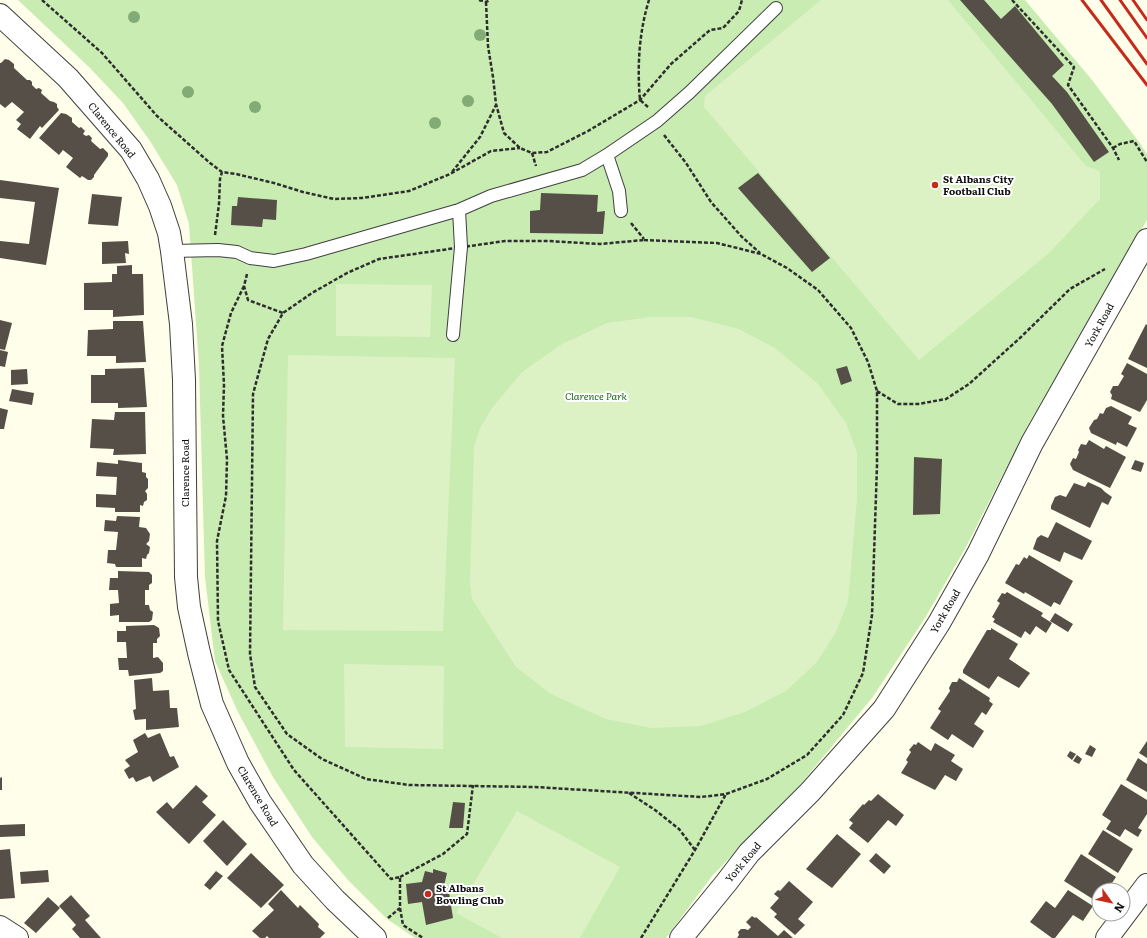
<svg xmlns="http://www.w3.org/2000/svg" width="1147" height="938" font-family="Literata,serif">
	<rect width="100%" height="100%" fill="#fffeea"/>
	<path fill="#c8ecb2" d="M18,0H1025L1092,80L1139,142L1147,154V220L1028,425L966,547L925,618L872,698L799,786L712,876L666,938H415L387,919L348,880L312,837L273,777L238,712L215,661L205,577L199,366L189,224L177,185L150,141L123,103L90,68Z"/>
	<path fill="#dcf2c4" d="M821,0H948L1086,166L1100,171V199L1049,253L919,360L704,107L705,96Z
		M336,284L432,285L430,337L336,336Z
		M650,317H691L739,329L775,348L818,384L846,423L857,453V499L848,601L836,632L817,662L786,691L745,712L701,726L651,728L606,719L551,694L516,667L472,599L470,582L474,446L480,428L492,408L522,372L562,344L607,323Z
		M288,355L455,358L443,631L283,630Z
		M344,664L444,666L443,749L345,747Z
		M517,811L620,867L580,938H502L456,913Z"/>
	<path fill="#554f47" d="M960,0H984L1001,19L1015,6L1064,65L1052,76L1067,92L1109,152L1094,162L1052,104Z
		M5,59L9,60L14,64V68L27,80H30L32,82V85L36,89L39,88L42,90L41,93L50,101L54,102L57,104V107L59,110L42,128L40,126L30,139L17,129L21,124L16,120L24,112L12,102L5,108L0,104V63H1Z
		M61,113L66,114L72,118V122L79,128L81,127L85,131L83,134L86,136L89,135L92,138L91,141L100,149L103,148L108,153V156L94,175V177L91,180H88L82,176L80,178L66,167L73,158L63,150L59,155L39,138Z
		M758,173L830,258L812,272L738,188Z
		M0,180L59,188L46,265L0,258V241L29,244L35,202L0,198Z
		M541,193L598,195L597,212L605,211L603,234L530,233V211L540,210Z
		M92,194L122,197L118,226L88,224Z
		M238,197L277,200L276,220L263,219L262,227L231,225L232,206H237Z
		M128,241L129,254L125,253L126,263L102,264V242Z
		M132,265V274H143L144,315L113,317V310H84V283L112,282V274H117V266Z
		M0,320L12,323L5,350L0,349Z
		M113,321H143L146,362L116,363V356H87L88,330L113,329Z
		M1146,324L1147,325V368L1128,359Z
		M0,350L8,352L5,367L0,366Z
		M1127,363L1147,374V400L1140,412L1111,399L1112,395L1110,392L1113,386H1118L1124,376L1121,374Z
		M847,366L852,381L841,385L836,369Z
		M144,368L147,407L118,408V403H91V375H105V369Z
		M27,369L28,384L11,385V370Z
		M12,389L34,393L32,405L9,401Z
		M1111,406L1132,417L1128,424L1137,428L1127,447L1117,442L1116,445L1091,433L1089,428L1094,420L1097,419L1100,413L1103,414L1106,408Z
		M0,408L8,410L4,429H0Z
		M115,412H145L146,454L113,455L114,449L90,448L92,419L114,420Z
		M1089,440L1104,449L1106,446L1126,457L1110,488L1073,470L1070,464L1073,458L1076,459L1079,452L1078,450L1081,444L1086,445Z
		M914,457L942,459L940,514L913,515Z
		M118,460L142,463V472L146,473V477L148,479V488L145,491L147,494V500L144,502L143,506L140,505V512H115V508L96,507V494L116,495L117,477L96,476L97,462L118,464Z
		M1135,460L1144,463L1141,472L1131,469Z
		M1088,482L1101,488L1105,492L1112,497L1108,505L1102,502L1090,528L1051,509V506L1055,497L1060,495L1066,497L1074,483L1085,487Z
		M117,516L140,517L139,527L146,528L150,534L149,541L146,544L150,547L149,553L147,555L146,559L142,558V567H116L115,564L107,563L108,550H116L118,532L104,531L105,520L116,521Z
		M1056,522L1092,541L1082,560L1064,552L1060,562L1033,549L1037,538L1041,535L1048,538Z
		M1029,555L1073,581L1060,605L1054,602L1051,607L1025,592L1024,594L1005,583L1016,564L1019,565L1024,557L1027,559Z
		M118,571L149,572L152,575V583L149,585V590H145V605H149L150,610L153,612L152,620L149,622H119V615L110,616V604L119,603L118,590H109L110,578H118Z
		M1007,592L1043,613L1041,616L1052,623L1046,633L1036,626L1030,635L1025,631L1021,638L993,622L995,619L992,617L1000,603L997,601L1002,593L1005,594Z
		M1055,613L1073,624L1068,632L1050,621Z
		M154,625L159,628L160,636L157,639V643H153V658L158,657L163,663V671L160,673L129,676L128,670H119L118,658H127L126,642H117V631H126V626Z
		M991,628L1018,644L1009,659L1030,673L1019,688L998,676L989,689L963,673V670L987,630H991Z
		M152,678L153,691L169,690L170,708H177L179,727L146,730V719L135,720L133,710L136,709L134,680Z
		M959,678L990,698L989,701L993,704L986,715L982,712L974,724L984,731L973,748L952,734L948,740L930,728L941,711L938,709L950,691L949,688L952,682H957Z
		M145,733L148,738L160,733L170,757L174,756L179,767L153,782L150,776L136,782L133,777L129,779L124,770L130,766L125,760L138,752L133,740Z
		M1147,741V758L1139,753Z
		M918,742L931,751L935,743L955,755L951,761L963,769L956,781L945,775L935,790L901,773L908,762L906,760L911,752L909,750L914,744L916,745Z
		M1090,745L1096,749L1092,757L1085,754Z
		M1070,751L1076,754L1072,760L1067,756Z
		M1077,755L1082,759L1079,764L1073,761Z
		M1138,758L1147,764V792L1126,780Z
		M2,777V790H0V778Z
		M1121,784L1147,800V814L1138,828L1142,830L1138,837L1125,829L1120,837L1106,829L1111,821L1102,815Z
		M196,785L208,796L202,802L216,815L189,844L156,812L167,802L173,809Z
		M878,794L904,815L896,826L888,820L868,843L849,828L853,823L849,820L863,804L864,805L869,800L871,801Z
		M453,802L465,803L463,828H449Z
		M223,820L247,844L227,866L203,841Z
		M25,824V836L0,837V825Z
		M1103,830L1133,849L1118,873L1088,854Z
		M837,834L861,854L832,888L806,869Z
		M10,849L15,898L0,899V850Z
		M251,853L284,885L261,908L227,878Z
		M876,853L891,866L884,874L869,861Z
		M1081,854L1116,877L1110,886L1107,884L1103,890H1099V896L1096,901L1064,881Z
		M433,869L447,873L444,886H448L453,918L426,925L422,902L408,904L406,884L422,882L425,871L433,873Z
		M48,870L49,882L21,884L20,872Z
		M216,871L223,876L210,890L204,885Z
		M789,881L813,902L798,919L805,925L795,935L774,917L777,914L770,908L779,898L774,894L778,890L780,891Z
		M281,890L298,908L300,905L319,924L318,927L325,933L320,938H269L267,936L265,938H260L252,931L274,910L268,904Z
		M1068,890L1093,906L1083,921L1073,915L1055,938H1052L1030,922L1046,901L1055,908Z
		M71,895L90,916L85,920L101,938H80L72,929L76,925L59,906Z
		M48,897L60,908L36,933L24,923Z
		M752,916L755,918L756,917L778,936L784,930L793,938H737L739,935L738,932L741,929H745L748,930L751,927L746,922Z"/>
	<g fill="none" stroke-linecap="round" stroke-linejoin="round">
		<defs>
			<path id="service" d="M607,155L619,191L621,211
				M172,251L218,250L237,252L250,258L274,261L306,254L459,210L491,196L582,170L607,155L657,121L690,92L776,8
				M453,335L461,247L459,210"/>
			<path id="minor" d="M0,15L68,78L131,150L148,179L160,206L169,233L172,251L181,324L184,380L186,577L189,607L199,653L212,704L238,763L260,802L303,865L335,900L375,938
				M0,927L17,938
				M681,938L726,883L749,853L810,792L884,709L939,623L978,554L1032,443L1147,240
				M1107,938L1147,885"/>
		</defs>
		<use href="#service" stroke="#3f3f3f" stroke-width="14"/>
		<use href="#minor" stroke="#3f3f3f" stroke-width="24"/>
		<path stroke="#2e2e2e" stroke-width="2.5" stroke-dasharray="4 2" stroke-linecap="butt" d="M42,0L102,53L157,116L210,163L222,172L236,174L274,183L303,192L334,199L362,198L409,191L450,174L491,151L520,148
			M479,0L486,2L490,0
			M1012,0L1074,67L1068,85L1113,148L1119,160
			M486,2L488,46L493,77L496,104L504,133L520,148L532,153L547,152L588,131L640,100L671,64L710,30L723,28L739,11L742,0
			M648,107L640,100C637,67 639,32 649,0
			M664,135L686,163L711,202L741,236L760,253
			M1113,148L1120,144L1134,141L1147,162
			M532,153L536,166
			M452,172L480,137L496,105
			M631,223L644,239
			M215,235L219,204L220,179L222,172
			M644,240L717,243L761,254L787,268L818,290L851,328L868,362L877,391V465L872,615L863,673L843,715L807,755L767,779L726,794L701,797L535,787L409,785L366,779L322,759L287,734L255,687L250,654L253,394L268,339L283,313L312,293L347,273L379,259L505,241H548L600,244Z
			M247,274L244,286L248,300L283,313
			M244,286L231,313L222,346L224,385L223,416L227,459L226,496L217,541L218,621L229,670L294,770L391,879L400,877V908L403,925L423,938
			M877,391L898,404H918L946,399L969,384L1021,337L1070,289L1105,269
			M629,793L655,810L679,829L695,850
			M400,877L443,854L467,834L473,785
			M388,918L400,908
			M641,938L695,850L726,794"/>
		<use href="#service" stroke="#fff" stroke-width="12"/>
		<use href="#minor" stroke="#fff" stroke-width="22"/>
		<path stroke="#c42b1b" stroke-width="3" d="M1082,0L1147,85
			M1101,0L1147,64
			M1120,0L1147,38
			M1133,0L1147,20"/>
	</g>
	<g fill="#83ab76">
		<circle cx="134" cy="17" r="6"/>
		<circle cx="480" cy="35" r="6"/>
		<circle cx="188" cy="92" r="6"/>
		<circle cx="468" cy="101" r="6"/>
		<circle cx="255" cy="107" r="6"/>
		<circle cx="435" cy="123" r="6"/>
	</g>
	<g fill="#c42b1b" stroke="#fff" stroke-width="1.5">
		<circle cx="935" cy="185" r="4"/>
		<circle cx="428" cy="894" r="4"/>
	</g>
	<g text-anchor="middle" stroke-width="4" stroke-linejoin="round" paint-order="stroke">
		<g font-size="10" fill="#0c0c0c" stroke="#fff">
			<text transform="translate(112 130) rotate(51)" y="4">Clarence Road</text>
			<text transform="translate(1099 325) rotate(-61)" y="4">York Road</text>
			<text transform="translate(185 473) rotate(-90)" y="4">Clarence Road</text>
			<text transform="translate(945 611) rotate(-60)" y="4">York Road</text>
			<text transform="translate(258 796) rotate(59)" y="4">Clarence Road</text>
			<text transform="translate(743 862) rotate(-50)" y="4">York Road</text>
		</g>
		<g font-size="10" font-weight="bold" fill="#0c0c0c" stroke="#fff" text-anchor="start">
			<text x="943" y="183">St Albans City<tspan x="943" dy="12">Football Club</tspan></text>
			<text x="436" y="892">St Albans<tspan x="436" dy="12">Bowling Club</tspan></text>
		</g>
		<g font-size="10" font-style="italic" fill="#1e6718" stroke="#fff">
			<text x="596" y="400">Clarence Park</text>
		</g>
	</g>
	<g transform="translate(1111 902) rotate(123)"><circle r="19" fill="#ffffff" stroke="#9e9e9e"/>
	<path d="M0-3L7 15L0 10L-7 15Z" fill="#c42b1b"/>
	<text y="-6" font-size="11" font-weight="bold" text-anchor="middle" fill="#0c0c0c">N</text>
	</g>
</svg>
